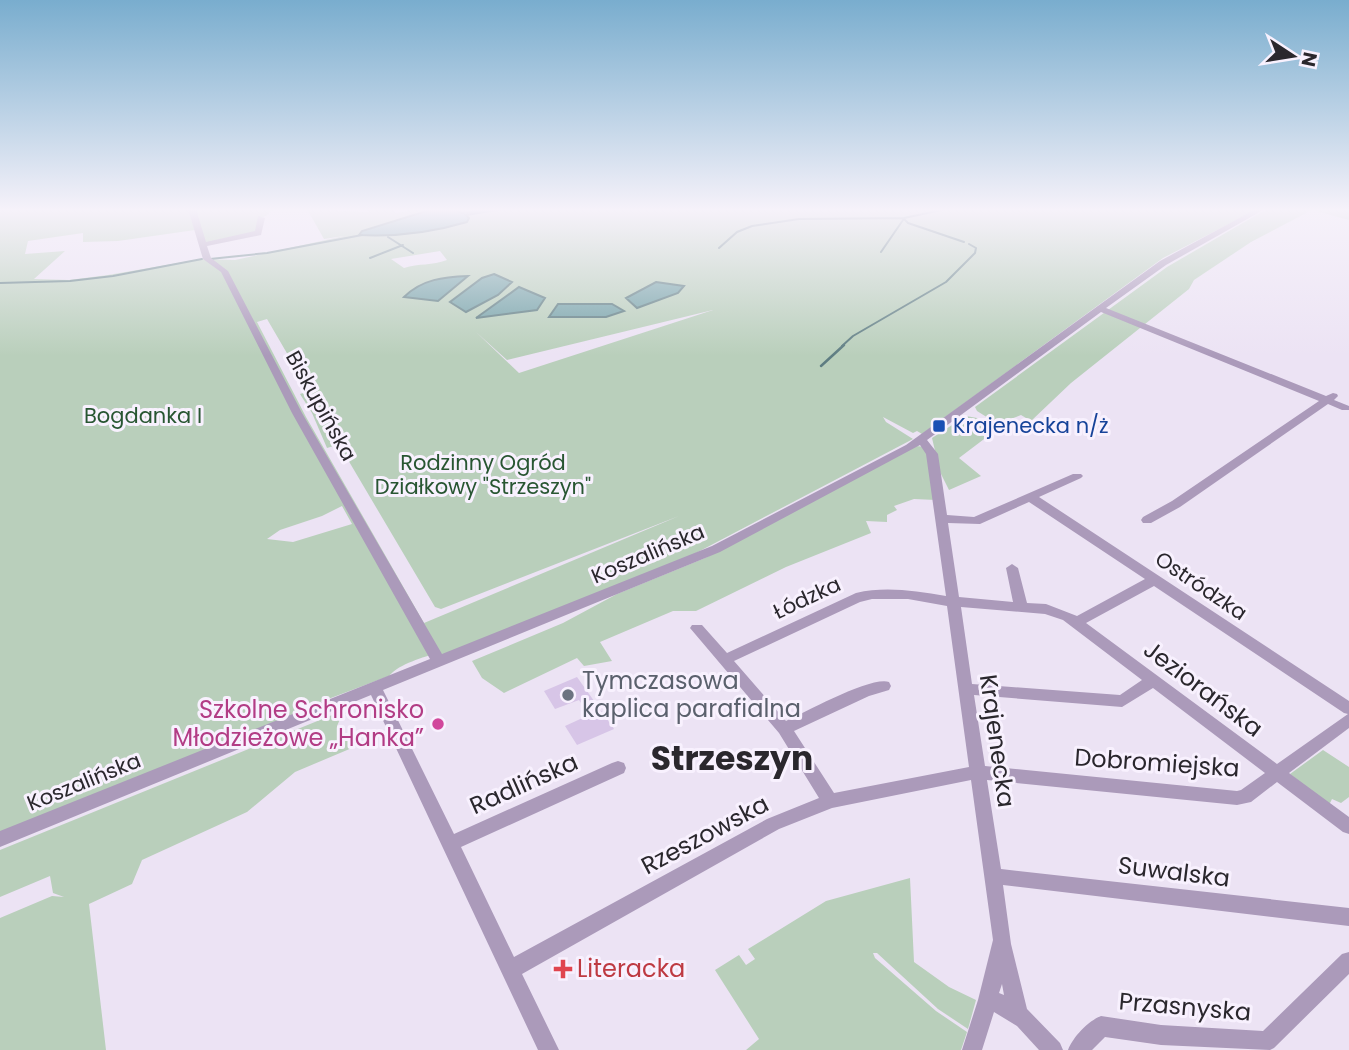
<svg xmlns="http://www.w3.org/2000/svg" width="1349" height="1050" font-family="Poppins,sans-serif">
	<rect width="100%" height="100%" fill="#ece3f4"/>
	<path fill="#b9cfbb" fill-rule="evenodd" d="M0,209H190L195,230L118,241L83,242V233L28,241L25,254L65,251L34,279L69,280L108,275L201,259L235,260L344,236L324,239L307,209L369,212L368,209H392L396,213L415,209H1258L1163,258L922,434L917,431L913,433L883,417L886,422L913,439L677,563L442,656L439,652C423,658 400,663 389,676L315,704L316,708L0,834ZM440,251L447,260C432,266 419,263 404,268L391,259ZM713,310L519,373L476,332L507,360ZM267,319L309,391L300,394L312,413L327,448L337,445L341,448L435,607L441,609L679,516L424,623L306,417L257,322ZM342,506L352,524L293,542L267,539L280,530L322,516Z
		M195,209H274L266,216L258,218L257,233L205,243Z
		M1267,209H1349V220L1312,210L1251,242L1194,280L1189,289L1071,383L1031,421L1021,415L1008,420L1009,424L1001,426L977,411L975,407L1167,267Z
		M966,416L977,418L996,430L959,458L981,476L949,490L940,472L932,438Z
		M916,446L926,447L936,500L914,499L894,506L897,510L887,515V522L866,521L871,533L786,567L696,611H673L600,642L612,661L584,666L577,658L504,693L482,678L472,661L563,623L617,594L705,558Z
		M347,709L348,712L341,717L337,726L340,736L347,740L357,739L359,745L295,772L247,812L142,860L132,884L89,904L106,1050H0V918L52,896L64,897L53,893L50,876L0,897V850Z
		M1323,750L1349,767V797L1341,803L1332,799L1329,805L1290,774Z
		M910,878L914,962L949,987L976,1000L968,1029L938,1009L877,953H873L875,958L936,1011L967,1032L961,1050H746L759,1039L715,970L739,955L746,965L755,959L748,949L826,901Z"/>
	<path fill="#74a2a7" stroke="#5e7d82" stroke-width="2" d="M433,209L458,210L461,213L502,209L466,215L469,218L467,222C430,233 397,237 359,235L362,231Z
		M494,274L512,282L498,295L466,312L450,302L482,278Z
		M468,276L438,301L404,297C422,279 444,277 468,276Z
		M656,282L684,286L678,293L637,308L626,298Z
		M519,287L545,298L537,310L476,318Z
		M558,304H612L624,311L606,317H549Z"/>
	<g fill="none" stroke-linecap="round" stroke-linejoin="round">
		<path stroke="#5e7d82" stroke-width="2" d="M904,219L908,223L964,242
			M388,237L413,253
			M719,248L737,232L752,226L799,219L904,218L946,209
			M881,252L903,220
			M370,258L403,245
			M210,259L267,253L362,235
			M0,283L70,281L113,276L202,259
			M842,346L853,336L946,282L975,253L976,248L969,244"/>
		<path stroke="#5e7d82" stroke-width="2.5" d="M821,366L844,345"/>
	</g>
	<path fill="#d7c5e7" d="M577,677L614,729L577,745L565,726L589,715L579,700L555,709L544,691Z"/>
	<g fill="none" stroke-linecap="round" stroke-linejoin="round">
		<path fill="#ab9aba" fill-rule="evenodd" d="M188,209H196L206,242L255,231L258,216L265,218L261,235L207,246L211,258L228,271L302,413L442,654L712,546L906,445L1160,261L1256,209H1265L1166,265L1106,308L1326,396L1333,393L1337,394L1338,396L1334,400L1349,406V410H1342L1328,404L1180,507L1151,523H1143L1141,520L1143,517L1172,501L1319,401L1101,312L927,440L938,454L947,515L974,517L1073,474H1081L1083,476L1081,478L1039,497L1349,701V728L1289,773L1349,817V834L1343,832L1277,782L1251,802L1237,805L987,780L1001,869L1349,908V926L1003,885L1011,944L1027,1009L1060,1043L1063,1050H1039L1017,1026L994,1012L982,1050H962L978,1000L993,940L971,780L832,808L779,829L522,974L559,1050H538L371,695L0,847V831L430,659L292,413L221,272L203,259ZM920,445L926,454L946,596C915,591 886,586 856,593L727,653L702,625H692L690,628L779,733L819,798L767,819L514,957L461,847L624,773L626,768L624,763L618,761L612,763L454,834L383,690L720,552ZM1029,502L1145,579L1077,616L1046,604L1027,603L1018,568L1012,564L1006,568L1013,602L959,597L948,523L980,524ZM1154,586L1344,713L1348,714L1277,764L1086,623ZM872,599H908L947,606L969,767L834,793L794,731L869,696L889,690L891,686L889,682C871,676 806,712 786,721L734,661L860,602ZM961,607L1045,614L1063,620L1142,680L1120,695L972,684ZM1153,688L1265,773L1241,790L1237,791L985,766L974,695L1122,707ZM1002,984L1004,995L999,993Z
			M1349,952V974L1274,1048L1270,1050L1161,1045L1105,1037L1092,1050H1068C1073,1037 1088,1021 1101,1016L1161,1025L1263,1031L1342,954Z"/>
	</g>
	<linearGradient id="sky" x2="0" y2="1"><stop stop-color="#79adce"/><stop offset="0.59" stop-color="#f6f2fa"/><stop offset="1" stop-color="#f6f2fa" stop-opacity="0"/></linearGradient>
	<rect width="1349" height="356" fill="url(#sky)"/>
	<rect fill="#1a4fb4" stroke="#f8f1fe" stroke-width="2.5" x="932" y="419" width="14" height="14" rx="3.5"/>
	<circle fill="#6b7280" stroke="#f8f1fe" stroke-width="2.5" cx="568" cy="695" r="7"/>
	<circle fill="#d1479c" stroke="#f8f1fe" stroke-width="2.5" cx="438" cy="724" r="7"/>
	<path fill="#e0444e" stroke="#f8f1fe" stroke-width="2.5" d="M559.5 958.5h7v7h7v7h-7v7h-7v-7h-7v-7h7z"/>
	<g text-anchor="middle" stroke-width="6" stroke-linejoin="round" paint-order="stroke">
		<g font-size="21" fill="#2a272d" stroke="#f8f1fe">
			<text transform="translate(321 406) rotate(61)" y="7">Biskupińska</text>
			<text transform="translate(648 554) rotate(-23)" y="7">Koszalińska</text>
			<text transform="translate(1201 586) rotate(34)" y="7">Ostródzka</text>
			<text transform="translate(807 598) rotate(-25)" y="7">Łódzka</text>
			<text transform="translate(84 782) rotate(-22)" y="7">Koszalińska</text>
		</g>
		<g font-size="21" fill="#285632" stroke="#f8f1fe">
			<text x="143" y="423">Bogdanka I</text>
			<text x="483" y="470">Rodzinny Ogród<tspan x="483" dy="24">Działkowy "Strzeszyn"</tspan></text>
		</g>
		<g font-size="21" fill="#164399" stroke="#f8f1fe" text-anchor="start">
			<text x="953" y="433">Krajenecka n/ż</text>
		</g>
		<g font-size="24" fill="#5b616d" stroke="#f8f1fe" text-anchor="start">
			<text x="582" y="689">Tymczasowa<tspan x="582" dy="28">kaplica parafialna</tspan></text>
		</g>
		<g font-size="24" fill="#2a272d" stroke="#f8f1fe">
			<text transform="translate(1203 689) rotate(37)" y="8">Jeziorańska</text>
			<text transform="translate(997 741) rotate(82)" y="8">Krajenecka</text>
			<text transform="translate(1157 763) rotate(4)" y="8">Dobromiejska</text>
			<text transform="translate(524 784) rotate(-24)" y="8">Radlińska</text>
			<text transform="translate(705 835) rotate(-28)" y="8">Rzeszowska</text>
			<text transform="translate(1174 872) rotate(7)" y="8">Suwalska</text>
			<text transform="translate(1185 1007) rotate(5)" y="8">Przasnyska</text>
		</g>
		<g font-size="24" fill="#b23c85" stroke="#f8f1fe" text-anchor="end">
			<text x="424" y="718">Szkolne Schronisko<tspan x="424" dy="28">Młodzieżowe „Hanka”</tspan></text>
		</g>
		<g font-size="24" fill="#be3a42" stroke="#f8f1fe" text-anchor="start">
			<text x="577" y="977">Literacka</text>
		</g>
		<g font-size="33" font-weight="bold" fill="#2a272d" stroke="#f8f1fe">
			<text x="732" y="770">Strzeszyn</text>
		</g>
	</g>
	<g transform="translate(1293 56) rotate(102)" stroke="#f8f1fe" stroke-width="5" paint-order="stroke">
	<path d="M0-5L12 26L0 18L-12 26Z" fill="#2a272d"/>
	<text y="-10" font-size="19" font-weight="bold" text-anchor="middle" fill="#2a272d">N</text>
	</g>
</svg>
